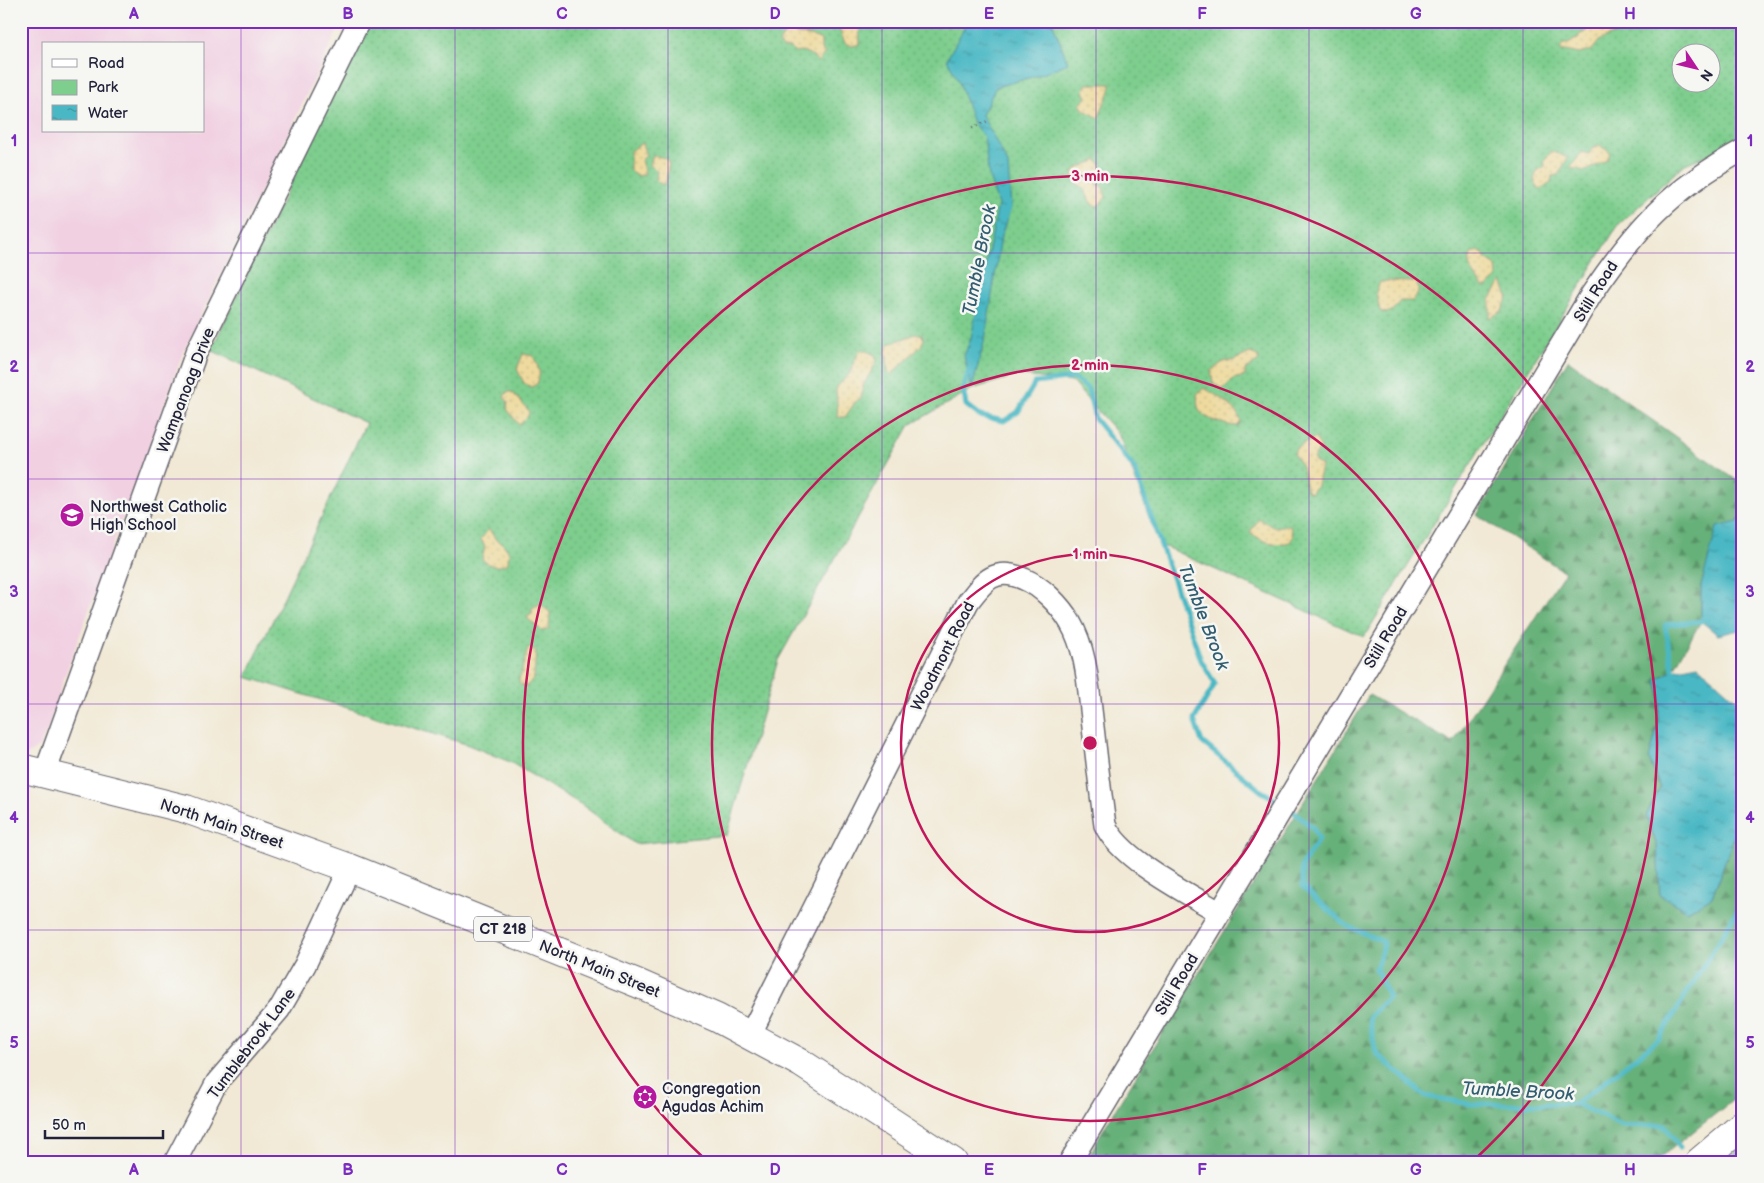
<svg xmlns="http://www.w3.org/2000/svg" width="1764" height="1183" font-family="'Balsamiq Sans',sans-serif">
	<defs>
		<pattern id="green-dots" width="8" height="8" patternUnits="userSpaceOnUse" patternTransform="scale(1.25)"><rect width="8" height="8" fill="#7ece8e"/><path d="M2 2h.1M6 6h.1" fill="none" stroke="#6db17b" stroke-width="1.8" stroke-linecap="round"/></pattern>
		<pattern id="forest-firs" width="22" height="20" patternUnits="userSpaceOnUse" patternTransform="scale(1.25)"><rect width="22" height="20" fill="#66b179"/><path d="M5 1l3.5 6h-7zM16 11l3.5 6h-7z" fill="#549064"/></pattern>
		<pattern id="sand-dots" width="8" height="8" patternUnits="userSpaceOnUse" patternTransform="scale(1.25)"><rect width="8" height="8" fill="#eeda9e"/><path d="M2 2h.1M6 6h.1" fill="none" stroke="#ccbb89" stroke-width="1.8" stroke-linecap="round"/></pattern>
		<pattern id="water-ripples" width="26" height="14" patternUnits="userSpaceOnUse" patternTransform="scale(1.25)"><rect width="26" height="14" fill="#4ab8c4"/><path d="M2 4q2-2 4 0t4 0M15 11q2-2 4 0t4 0" fill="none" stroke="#3d95a0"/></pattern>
	</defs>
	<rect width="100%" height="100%" fill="#f6f6f2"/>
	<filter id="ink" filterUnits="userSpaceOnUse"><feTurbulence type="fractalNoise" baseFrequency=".02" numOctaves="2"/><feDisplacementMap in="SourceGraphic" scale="10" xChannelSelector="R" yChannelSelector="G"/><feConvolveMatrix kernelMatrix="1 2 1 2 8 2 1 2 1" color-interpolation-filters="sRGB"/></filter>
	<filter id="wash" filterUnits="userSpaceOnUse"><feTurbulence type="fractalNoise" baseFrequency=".0096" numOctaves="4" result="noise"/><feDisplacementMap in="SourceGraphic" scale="20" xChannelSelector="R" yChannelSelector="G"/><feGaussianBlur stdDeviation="1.12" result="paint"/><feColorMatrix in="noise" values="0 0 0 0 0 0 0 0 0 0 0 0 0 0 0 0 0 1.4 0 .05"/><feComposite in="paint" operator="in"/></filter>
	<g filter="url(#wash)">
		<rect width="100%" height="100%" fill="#f1e9d5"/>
		<path fill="#f1d0e2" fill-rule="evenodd" d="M21,21H342L184,350L63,681L48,728L39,747L26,755L21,754ZM44,44H204V131H44Z"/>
		<path fill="url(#green-dots)" stroke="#507864" fill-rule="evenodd" d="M368,21H1743V140L1685,164L1618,225L1364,637L1159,544L1119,435L1072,382L1018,375L972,389L910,425L778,660L727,835L635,844L582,805L510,762L466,744L246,677L366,423L211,350ZM1682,52H1712V82H1682Z"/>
		<path fill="url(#forest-firs)" stroke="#446a5a" d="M1568,360L1743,485V512L1701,586V621L1673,670L1656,680L1660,695L1658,724L1649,759L1660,788L1646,816L1657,845L1660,894L1712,897L1743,812V1092L1655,1162H1086L1101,1133L1369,695L1453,743L1565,572L1477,515Z
			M1743,1145V1162H1723Z"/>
		<path fill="url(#sand-dots)" stroke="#887e6c" d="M841,21H859L860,44L852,46L845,43L838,27Z
			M1597,21L1617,27L1615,34L1600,40L1592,50L1580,54L1560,50L1563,44H1569L1572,40L1578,38L1580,34L1586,32V27Z
			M787,30C800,37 812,34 821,40V49L825,53L818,62C811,54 806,50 795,53L791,48H783L779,43Z
			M1086,84H1111C1111,95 1102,104 1099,118L1084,110L1080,104L1087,97L1084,91Z
			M642,143L646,156L641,160L645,174L639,176L630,171V151Z
			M1599,145L1610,152L1608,159L1586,171L1570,168L1582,152L1589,154L1592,148Z
			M1552,151L1568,158L1558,175L1552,176L1551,183L1539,190L1534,179L1537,171L1545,166L1544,160Z
			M653,155L665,158L669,163L666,182L662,185L656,180L657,171L650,165Z
			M1097,160L1103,168L1097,184L1103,187L1106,197L1098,206L1092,205C1086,195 1087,189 1076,183L1073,173L1076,169Z
			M1477,251L1484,254L1485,259L1496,266L1497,277L1488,287H1483L1472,272L1469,264L1471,254Z
			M1387,281L1416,282C1420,290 1419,294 1412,301H1400L1392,311L1386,313L1380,311L1376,292L1380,282Z
			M1502,281L1508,297L1502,311L1490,318V300Z
			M916,334H921L924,339L921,346L891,375L888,372L886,351L889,344Z
			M862,349L875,355L877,361L863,386L861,398L856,401L845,417H838L836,388L850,373L858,353Z
			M1250,353L1258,356L1259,361L1245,370V376L1234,379L1223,389L1213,383L1211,371L1223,362L1235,360Z
			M523,354L533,356C538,367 542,372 537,384L531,387L524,383L517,369Z
			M1204,388C1219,397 1235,405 1241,421L1238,426C1228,426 1200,419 1198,407C1197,403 1198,398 1197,394Z
			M507,392H512L529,411L528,416L519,425L507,409L508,402L504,397Z
			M1315,438L1321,447L1313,459L1321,466L1317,485L1310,493L1306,490L1302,466L1294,455L1296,448Z
			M1259,519L1273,527L1290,525L1293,537L1290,542C1274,546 1262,542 1250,532Z
			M489,529L496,540L502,543L509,552L508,563C498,568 490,567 482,559L485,547L481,539Z
			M539,604L550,612L549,629L542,631L526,617L532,613V608Z
			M528,648L536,651L534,677L527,686L520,685L519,680Z"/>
		<path fill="url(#water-ripples)" stroke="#366d80" d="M968,21H1052L1068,63L1043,74L996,87L982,115L1008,164L1011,208L1001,236L986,334L972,389L964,356L971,338L998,205L989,177L984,137L973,123L959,82L947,59Z
			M1743,512V629L1718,635L1701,621V586L1717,527L1738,522Z
			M1698,665L1743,706V812L1712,897L1687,911L1660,895L1657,845L1646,816L1660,788L1649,759L1658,724L1660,695L1656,680L1673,670Z"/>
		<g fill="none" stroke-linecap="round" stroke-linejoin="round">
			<path stroke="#4ab8c4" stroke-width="5" d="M970,366L963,389L966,405L980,416L1004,421L1018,412L1035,383L1074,378L1088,389L1095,419L1134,468L1201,660L1215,684L1194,720L1202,742L1261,791L1280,802
				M1677,674L1673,670L1665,625L1701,621L1705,615
				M1289,808L1313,828L1319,839L1302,865V887L1347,926L1384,942L1376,969L1389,997L1369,1017L1376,1053L1425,1096L1470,1104H1576L1624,1126L1665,1125L1680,1148
				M1576,1104L1659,1039L1743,901"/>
		</g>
	</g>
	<g filter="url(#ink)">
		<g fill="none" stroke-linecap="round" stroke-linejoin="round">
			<defs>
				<path id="minor" d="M45,773L196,353L359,21
					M750,1035L968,602C984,581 995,566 1024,579C1041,586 1060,605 1070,622C1087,651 1088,686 1092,718C1096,754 1100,789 1105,825C1120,859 1186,892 1219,912
					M175,1162L217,1082L279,1010L305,965L350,868
					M1070,1162L1591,295C1637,227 1670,190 1743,150"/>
				<path id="major" d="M21,768L186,809L350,868L637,983L717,1018L801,1063L953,1162
					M1699,1162L1743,1125"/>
			</defs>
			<use href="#minor" stroke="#6a6871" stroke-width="24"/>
			<use href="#major" stroke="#6a6871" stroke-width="30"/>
			<path stroke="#6a6871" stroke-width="3" stroke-dasharray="1 4" stroke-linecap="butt" d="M972,128L988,121"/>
			<use href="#minor" stroke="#fff" stroke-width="21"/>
			<use href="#major" stroke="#fff" stroke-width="28"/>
		</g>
	</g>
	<path fill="none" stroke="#7b2cbf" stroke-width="1" stroke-opacity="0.55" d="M241,21V1162M455,21V1162M668,21V1162M882,21V1162M1096,21V1162M1309,21V1162M1523,21V1162M21,253H1743M21,479H1743M21,704H1743M21,930H1743"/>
	<g fill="none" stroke="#c2185b" stroke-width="2.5">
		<circle cx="1090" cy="743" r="189"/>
		<circle cx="1090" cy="743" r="378"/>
		<path d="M707 1161A567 567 0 1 1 1473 1161"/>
	</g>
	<defs>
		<symbol id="school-disc" viewBox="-11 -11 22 22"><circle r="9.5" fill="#b5179e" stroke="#f6f6f2"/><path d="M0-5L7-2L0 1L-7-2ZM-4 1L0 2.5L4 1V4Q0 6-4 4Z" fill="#fff"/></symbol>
		<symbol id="synagogue-disc" viewBox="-11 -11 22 22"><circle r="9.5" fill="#b5179e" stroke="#f6f6f2"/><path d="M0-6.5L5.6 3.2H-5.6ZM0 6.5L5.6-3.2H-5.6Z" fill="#fff"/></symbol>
	</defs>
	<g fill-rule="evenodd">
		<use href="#school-disc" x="58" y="501" width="28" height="28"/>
		<use href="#synagogue-disc" x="631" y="1083" width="28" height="28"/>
	</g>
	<g text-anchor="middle" stroke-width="5" stroke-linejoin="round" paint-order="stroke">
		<rect fill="#f6f6f2" stroke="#626272" stroke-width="1" x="474" y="916.5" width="58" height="25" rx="4"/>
		<g font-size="15" font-weight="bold" fill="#22223b">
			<text x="503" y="934">CT 218</text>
		</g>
		<g font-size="16" fill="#22223b" stroke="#f6f6f2">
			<text transform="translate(1595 291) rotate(-58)" y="6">Still Road</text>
			<text transform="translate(185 390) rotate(-69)" y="6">Wampanoag Drive</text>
			<text transform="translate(1385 637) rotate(-59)" y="6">Still Road</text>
			<text transform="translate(942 656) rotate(-63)" y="6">Woodmont Road</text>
			<text transform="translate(222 823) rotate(18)" y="6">North Main Street</text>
			<text transform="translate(600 968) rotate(22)" y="6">North Main Street</text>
			<text transform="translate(1176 984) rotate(-59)" y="6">Still Road</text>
			<text transform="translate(251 1043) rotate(-53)" y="6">Tumblebrook Lane</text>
		</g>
		<g font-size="16" fill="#22223b" stroke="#f6f6f2" text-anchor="start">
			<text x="90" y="512">Northwest Catholic<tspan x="90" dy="18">High School</tspan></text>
			<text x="662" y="1094">Congregation<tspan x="662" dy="18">Agudas Achim</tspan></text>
		</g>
		<g font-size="18" font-style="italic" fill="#325e72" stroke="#f6f6f2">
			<text transform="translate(979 260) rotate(-79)" y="6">Tumble Brook</text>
			<text transform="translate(1204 617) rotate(69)" y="6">Tumble Brook</text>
			<text transform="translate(1518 1091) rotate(3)" y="6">Tumble Brook</text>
		</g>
	</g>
	<circle cx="1090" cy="743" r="8" fill="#c2185b" stroke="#f6f6f2" stroke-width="2.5"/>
	<g font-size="15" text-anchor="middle" font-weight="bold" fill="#c2185b" stroke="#f6f6f2" stroke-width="5" stroke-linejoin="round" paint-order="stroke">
		<text x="1090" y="181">3 min</text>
		<text x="1090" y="370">2 min</text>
		<text x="1090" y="559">1 min</text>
	</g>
	<rect width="1764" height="1183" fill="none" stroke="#f6f6f2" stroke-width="55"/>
	<rect x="42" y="42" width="162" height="90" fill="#f6f6f2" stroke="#a1a1a9"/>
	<rect x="52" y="59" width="25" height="8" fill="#ffffff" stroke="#a1a1a9"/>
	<text x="88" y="68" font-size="15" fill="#22223b">Road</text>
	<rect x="52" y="80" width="25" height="15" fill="#7ece8e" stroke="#a1a1a9"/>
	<text x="88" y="92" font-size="15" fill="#22223b">Park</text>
	<rect x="52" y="105" width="25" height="15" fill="url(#water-ripples)" stroke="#a1a1a9"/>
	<text x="88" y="118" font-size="15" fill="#22223b">Water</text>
	<g transform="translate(1696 68) rotate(125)"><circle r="24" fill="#f6f6f2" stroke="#a1a1a9"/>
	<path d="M0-4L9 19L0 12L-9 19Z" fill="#b5179e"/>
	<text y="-8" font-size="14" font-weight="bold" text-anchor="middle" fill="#22223b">N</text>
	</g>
	<path d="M45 1130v8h118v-8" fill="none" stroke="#22223b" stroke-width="2.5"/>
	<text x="52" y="1130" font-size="15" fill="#22223b" stroke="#f6f6f2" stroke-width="4" paint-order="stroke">50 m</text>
	<rect x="28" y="28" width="1708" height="1128" fill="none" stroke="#7b2cbf" stroke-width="2"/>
	<g font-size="16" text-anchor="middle" font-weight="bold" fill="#7b2cbf">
		<text x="134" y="19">A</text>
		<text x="348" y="19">B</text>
		<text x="562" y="19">C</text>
		<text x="775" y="19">D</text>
		<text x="989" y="19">E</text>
		<text x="1202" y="19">F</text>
		<text x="1416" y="19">G</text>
		<text x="1630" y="19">H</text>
		<text x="14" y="146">1</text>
		<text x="1750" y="146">1</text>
		<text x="14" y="372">2</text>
		<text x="1750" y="372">2</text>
		<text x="14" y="597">3</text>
		<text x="1750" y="597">3</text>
		<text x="14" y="823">4</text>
		<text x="1750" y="823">4</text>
		<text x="14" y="1048">5</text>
		<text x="1750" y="1048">5</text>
		<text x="134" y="1175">A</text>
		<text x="348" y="1175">B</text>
		<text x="562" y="1175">C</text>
		<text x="775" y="1175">D</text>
		<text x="989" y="1175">E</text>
		<text x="1202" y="1175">F</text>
		<text x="1416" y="1175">G</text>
		<text x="1630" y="1175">H</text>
	</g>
</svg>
